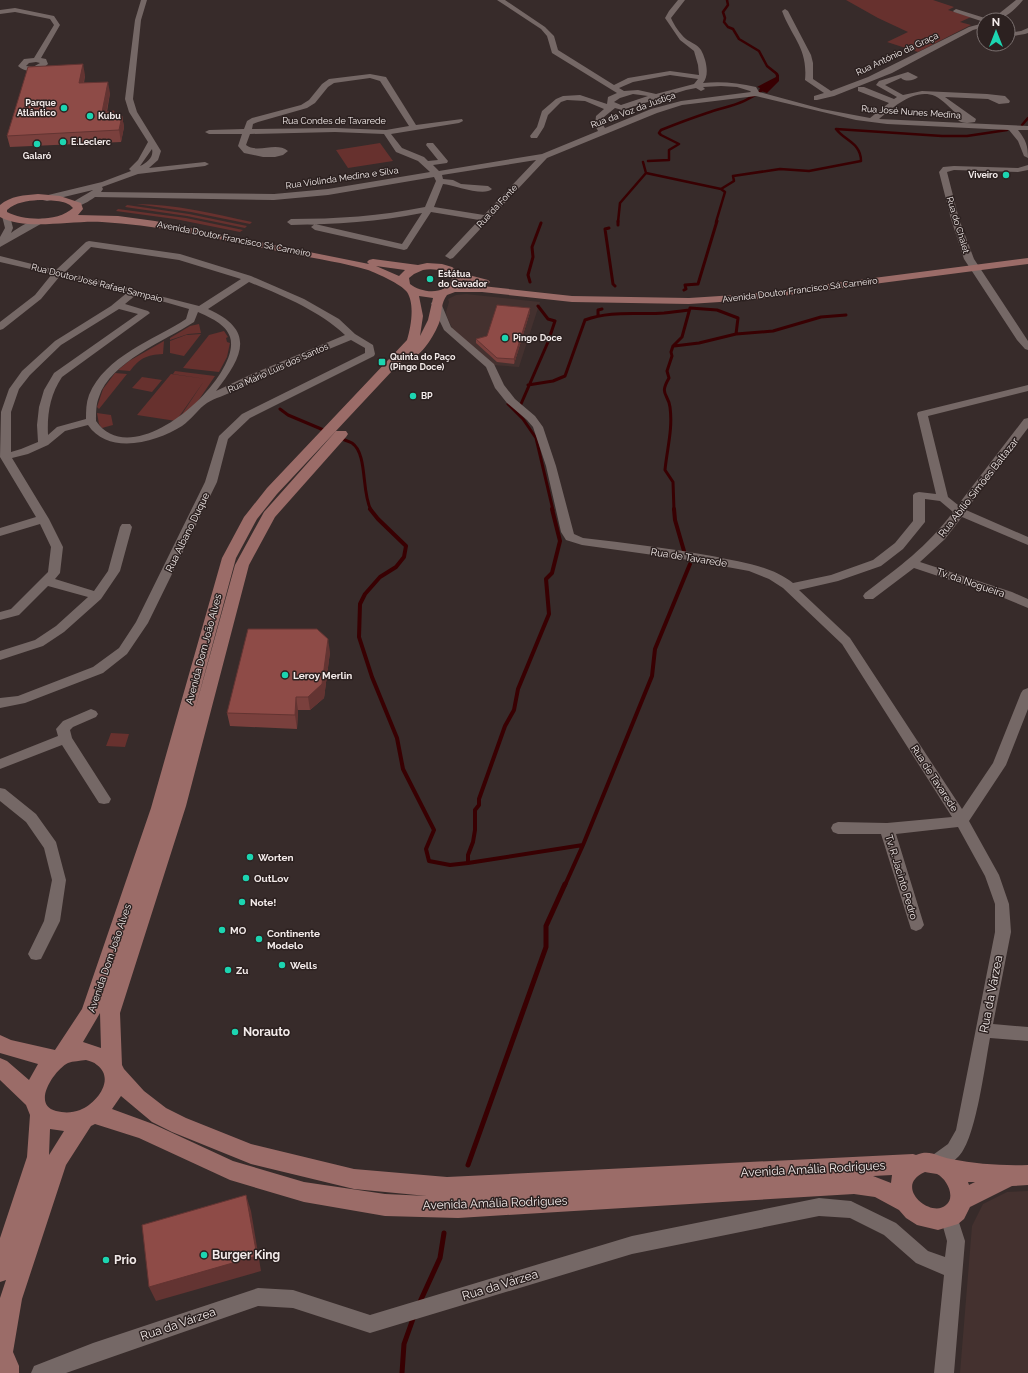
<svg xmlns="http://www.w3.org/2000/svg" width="1028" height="1373" font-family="Raleway,sans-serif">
	<rect width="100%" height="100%" fill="#372b2a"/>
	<path fill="#44312f" d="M466,294L540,302L519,367L492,365L453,330L447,317L446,312L449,302L448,299L456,295Z
		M1028,1191V1373H960L972,1226L983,1204L1007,1192Z"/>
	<path fill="#67312e" d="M846,0H933L954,7L948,10L971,17L960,22L971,25L918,52L887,42L908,32L878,18Z
		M380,143L393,161L348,168L336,150Z
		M136,204C175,204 214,214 252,222L250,224L191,212Z
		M127,205L189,214L247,226L245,228L187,216L125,207Z
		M118,209L186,218L243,230L240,232L175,219L116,211Z
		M199,324L201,333L188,334L170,340V338L190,326Z
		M224,331L228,337L226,338L227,342L230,343L227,357L219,372L183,368L209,335Z
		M201,334L184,356L170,353V341L186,335Z
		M164,341L163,354C146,355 140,358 130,371L118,370L129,361Z
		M175,371L215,376L194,407L178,420L204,381L176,421L137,415L171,374L206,379L173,374Z
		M115,373L127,374L99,409L97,407L103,389Z
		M142,377L162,380L152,392L132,388Z
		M97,413L111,415L113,425L102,428L99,424Z
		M111,733L129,734L125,747L106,746Z"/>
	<path fill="#380002" d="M775,71L779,75V81L767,93L759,90L760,88L757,87L776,77Z"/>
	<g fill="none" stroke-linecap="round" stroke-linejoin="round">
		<path stroke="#380002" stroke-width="2.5" d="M727,0L728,5L723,12L725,18L724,22L728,27L733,29L739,39L759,51L767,66L777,74
			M1022,125L1028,118
			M648,161L669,160V150L679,144L661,135L659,133L661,130C676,124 692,118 707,113C731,105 746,104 766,87
			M643,162L646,173L721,189L725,192L716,222
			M721,189L734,181L733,176L780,169L809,171L861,161C861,143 845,141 836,129L942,136H967L1007,130
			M618,222L620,203L646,173"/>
		<path stroke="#380002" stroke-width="3" d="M618,225V221
			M609,228L605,229L613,284L615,286
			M530,282L528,275L533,257L532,247L541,223
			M684,290L686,289L685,285L698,284L717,221
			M598,315V310L602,309
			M674,346L699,343L736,334L773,331L821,317L846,315
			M528,385L553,381L565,376L585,320C611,310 637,315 664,313C673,312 681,311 689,310
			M508,404L523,419L536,438L553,510
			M521,404L548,342L555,321L548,319L538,306
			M280,409L288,415L326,431
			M340,438C344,440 348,441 352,443C368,454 361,492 371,510
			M674,510L673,482L665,470C667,449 673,429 670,407C668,393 659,395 669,378L667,371L672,356L671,352L673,346L682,337L690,308L717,310L738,318L736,334"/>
		<path stroke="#380002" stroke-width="4" d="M370,509L378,519L406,546L404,557L396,567L380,577L365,594L360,604L359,637L372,677L397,738L403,769L434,830L426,849L429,861L450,865L468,863
			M552,509L560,541L552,573L546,579L549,614L518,689L514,710L505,726L479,799V805L475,810V830L473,842L468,855V863L583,845
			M674,509L675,520L684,551
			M565,885L583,845L652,676L655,649L690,564"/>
		<path stroke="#380002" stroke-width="5" d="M468,1165L546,947V926L565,884
			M419,1304L440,1258L444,1233
			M402,1373L404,1344L414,1316"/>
		<path fill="#756866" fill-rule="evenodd" d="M141,0H147L141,20L133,99L137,112L161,151L158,160L149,168L205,162L209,164L205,166L138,174L102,187L103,189L101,192L274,194L328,189L430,172L418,161L396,152L384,134L335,132L250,134L246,145C258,154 276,141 288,151L283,155L275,157H263L244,153L238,146L242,134H209L205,132L209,130L244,129L247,121L252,118L301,105L309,100L322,84L329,79L370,74L386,77L416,125L462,119L463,121L459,123L391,134L402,148L424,157L428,161L438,160L426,145L427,143H433L448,161L447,163L433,165L439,171L542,154L598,131L595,125L596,116L604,109L585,101L567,100L561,102L548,115L544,127L537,138H531L530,136L537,127L542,111L556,99L563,96L580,95L607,104L608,97L617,93L552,53L547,36L541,29L497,0H505L545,27L554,36L558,50L614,85L628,78L670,71L699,75L698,65L694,51L680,40L665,18L669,11L678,0H685L671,18C674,25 680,34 686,39C690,42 698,45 701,50C706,59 710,75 703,83C721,81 738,83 756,87L759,92L822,109L870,118L889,103L858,91V87H864L894,99L897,97L876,85L879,81L908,72L918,77C914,81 905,82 901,78L885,85L903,95L922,91L987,94L1005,96L1010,101L1009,103L999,104L988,99L945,97L976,119L975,122C970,123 962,124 958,120L957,114C951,109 942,99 935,96C914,88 894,107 879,119L1028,126V130H1018C1026,140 1028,146 1028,158L1024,156L1018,141L1009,130L887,124L856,120L756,96L682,105L657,113L547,158L453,258L450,259L445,256L447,254L479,220L431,212L407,249L404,250L315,230L311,227L315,224L402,244L422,213C379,222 335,224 291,225L287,222L291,219C336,219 381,216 425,207L436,181L434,177L328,195L274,200L95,197C88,202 80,207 72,206L71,204C76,199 86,195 93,190L47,201L44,200L43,198L44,196L102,182L131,171L129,169L138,160L148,142L129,112L125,99L135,20ZM670,75L698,79L694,84L656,94L638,90L624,91L619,88L633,82ZM370,78L380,81L409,126L386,130L335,128L252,129L253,124L258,122L307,108L315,103L328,87L334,83ZM721,86L737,87L750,91L751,92L681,101L651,109L605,128L603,125L604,117L615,108L622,110L686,90L696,88L701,91L705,89L703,87ZM633,94L648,96L621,105L614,102L620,98ZM152,149C154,157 147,163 140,166ZM536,160L484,215L434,207L443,184C454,185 484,197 492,189L488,186L461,184L453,180L443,179L442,175Z
			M1016,0H1023C1015,10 1004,20 991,20Z
			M15,8L54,16L60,25L41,58L46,59L48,64C40,72 26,74 18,66L24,59L34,58L54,25L50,19L15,12L0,14V10ZM36,62L40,63L33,67L26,66L29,63Z
			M785,9L788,11L811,55L813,63V79L831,91L868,77L969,27L984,23V27L973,30L892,73L834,96L817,100H814V96L824,93L805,80C808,48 792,38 782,11Z
			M956,9L988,19L989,20H984V22L954,12L953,11Z
			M1028,28V33L1025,34L1008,37V33L1021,31Z
			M1028,165V170L1018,172L954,170L947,172L959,219L974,259L1028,341V350L1025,349L1017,340L964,259L951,219L939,172L943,167L954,166L1018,168Z
			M6,213L10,216L13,228L11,233C19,227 35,217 45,219L46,221L0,247V237L5,228L2,216Z
			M89,241L180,254L251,276L304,299L339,319L355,334L373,345L375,354L374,356L250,418L228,439L217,482L148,623L127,654L103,673L25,703L0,708V698L18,696L93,667L119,648L136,622L205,482L219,436L242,414L365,353V348L351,340C312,356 272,372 234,391C226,395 215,398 207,403C199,408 191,420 182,426C157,442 109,456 88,425L65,431L48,445L28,454L12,458L49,519L63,547L60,573L55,579L94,591L108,571L120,527L122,524H130L132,527L120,571L101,599L64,632L43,646L0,660V651L35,640L56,626L88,597L48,586L19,615L0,620V612L11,609L48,572L51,547L40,524L0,536V528L36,517L0,457L1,412L9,389L22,371L55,341L111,306L128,292L60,276L41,299L3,329L0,330V322L35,295L52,274L0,262V256L56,270L86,242ZM91,247L179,260L241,279L199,306L65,272ZM249,282C283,296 318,310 345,335L252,374L216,391C242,357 257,331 208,309ZM137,294L189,309L186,319C154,340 105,356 89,395C86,403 86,411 86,419L57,427L48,435C47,414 50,395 62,377L150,313L148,311L125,304ZM119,309L138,314L54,373L44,390L39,407L37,425L38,442L21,449L11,452V412L19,389L30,375L61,345ZM198,312C209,317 226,324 230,337C243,375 134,477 96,421C96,413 96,404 99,397C110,362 165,341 194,322Z
			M436,300L441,303L451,327L494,364L504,385L515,399L535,416L543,427L556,466L574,534L583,538C626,543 669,548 712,556C740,562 770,565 793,583L831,575L873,560L895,543L913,521V495L915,493L919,492L936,494L917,414L918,412L1028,385V391L928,416L948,497L958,505L1024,419L1028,418V428L966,510L1028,537V545L962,517L945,539L920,562L1012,592L1028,599V608L1004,598L914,568L873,599H865L863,596L865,593C899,567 927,547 953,512L940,501L925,499V522L903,549L881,566L838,581L799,590L850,638L962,809L993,763L1021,693L1023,690L1028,688V709L1006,765L969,821L999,875L1009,904L1011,932L993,1024L1028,1027V1041L990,1038C985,1064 976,1139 959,1156C953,1162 944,1168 936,1171L930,1169L927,1163L930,1157L948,1144L956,1130L995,932V904L985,876L958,827L896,834L924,925L921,929L916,931L911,929L881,834H838L833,832L831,828L833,824L838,822L887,823L952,817L842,644L783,588L769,579L749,571L689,560L582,545L566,540L561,532L546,466L533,427L527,420L507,403L495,388L486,367L444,330L431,303Z
			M91,709L96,711L98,714L96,717L73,727L70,730L72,738L111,799L109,803L104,804L99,803L62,745L0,769V759L58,736L56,729L63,721Z
			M0,788L5,789L36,814L56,842L66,880L60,921L41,959L36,960L31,959L28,954L44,921L52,880L44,848L26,822L0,801Z
			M819,1198L851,1201L857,1204L896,1223L928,1251L945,1257L947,1241L940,1216L943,1210L949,1207L955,1210L965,1241L954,1373H934L944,1275L916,1263L884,1235L850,1218L819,1216L632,1254L370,1333L293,1308L258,1306L66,1373H31L34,1366L93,1343L258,1288L293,1290L370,1315L632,1236Z"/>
		<path fill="#9b6c68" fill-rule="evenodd" d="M38,194L60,196L81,203L83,209L78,215L118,216L155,221L369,264L367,262L369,260L373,259L418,265L427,263L442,264L452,267L461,273L488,280L490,282L488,284L484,285L463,280L461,285L482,286L572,296L689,298L751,294L1028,258V264L751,300L689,304L572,302L482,292H455L447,295C441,303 442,311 440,320C437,331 423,355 412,358L407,355L277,494L257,519L236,558L194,713L235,565L264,512L336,431H346L348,434L346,437L275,517L249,565L186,806L120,1013L122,1065L124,1069L144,1091L166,1108L186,1118L251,1144L354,1169L447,1177L913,1154L916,1155C931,1149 937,1157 951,1159C976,1164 1003,1166 1028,1165V1185L1012,1186L970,1207L964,1219L958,1224L938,1230L917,1225L906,1218L899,1210L875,1197L854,1194L458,1218L385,1216L304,1202L230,1180L139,1138L95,1124L91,1126L66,1165L22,1299L13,1352L19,1366V1373H0V1298L6,1280L0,1282V1238L27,1157L30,1115L26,1105L0,1080V1058L7,1061L29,1080L38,1064L0,1053V1035L11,1040L55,1050L82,1009L151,808L222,558L244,517L267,488L407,340C411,327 415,304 407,292C401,284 378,274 368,270C338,261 303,257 273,250C216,239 159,225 102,222C72,220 26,231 0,217V205C10,196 25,195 38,194ZM38,200C48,201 66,199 73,208C58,222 24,221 7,212V210C16,202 27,201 38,200ZM376,266L405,270L399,276ZM423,270C433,268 448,270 452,279C446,296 421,293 410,284L409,278L414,274ZM419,296L433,298L428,320L420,336L423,316ZM100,1013L101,1048L83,1042ZM86,1060C89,1061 94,1062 97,1065C116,1079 96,1104 80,1110C72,1113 64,1113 56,1111C31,1105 54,1070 68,1063C73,1061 80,1061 86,1060ZM121,1096L152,1122L172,1132L251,1164L354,1189L427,1196L385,1194L304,1182L233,1161L153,1124L112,1109ZM50,1129L64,1131L49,1155ZM925,1172C928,1173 933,1173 937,1174C947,1179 956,1197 946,1205C931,1219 892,1186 925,1172ZM892,1175L891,1183L873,1176ZM968,1182H975L969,1185Z"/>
	</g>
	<path fill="#7a403d" d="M85,75L84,83L110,93L107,112L115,116H122L124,127L121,142L10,147L7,136Z
		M530,312L514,364L497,362L476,343V339L487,336Z
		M330,652L324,698L310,710H298L297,729L230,726L227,713Z"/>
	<path fill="#633432" d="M83,64L85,75L81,94L79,83Z
		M108,82L110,93L104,123L102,112Z
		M122,116L124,127L121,142L119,130Z
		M530,308V312L514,364V359Z
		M328,639L330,652L324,698L310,710L308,697Z
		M296,697L298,710L297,729L295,715Z
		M246,1195L251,1211L261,1271L156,1301L149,1287Z"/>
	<path fill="#8e4b47" stroke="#633432" d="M83,64L79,83L108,82L102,112L114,111L113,116H122L119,130L7,136L28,67Z
		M497,305L530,308L514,359L497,358L476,339L487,336Z
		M248,629H317L328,639L322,684L308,697H296L295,715L227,713Z
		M246,1195L257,1256L149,1287L142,1225Z"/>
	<g fill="#1cd5b1" stroke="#2c2120" stroke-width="1.5">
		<circle cx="64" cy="108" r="4"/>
		<circle cx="90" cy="116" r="4"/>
		<circle cx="63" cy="142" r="4"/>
		<circle cx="37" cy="144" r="4"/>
		<circle cx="1006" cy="175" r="4"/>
		<circle cx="430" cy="279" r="4"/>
		<circle cx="505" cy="338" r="4"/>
		<rect x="378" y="358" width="8" height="8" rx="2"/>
		<circle cx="413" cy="396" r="4"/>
		<circle cx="285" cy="675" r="4"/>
		<circle cx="250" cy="857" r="4"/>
		<circle cx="246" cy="878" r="4"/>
		<circle cx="242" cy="902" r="4"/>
		<circle cx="222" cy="930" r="4"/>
		<circle cx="259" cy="939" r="4"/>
		<circle cx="282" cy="965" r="4"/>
		<circle cx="228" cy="970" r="4"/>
		<circle cx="235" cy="1032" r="4"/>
		<circle cx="204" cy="1255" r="4"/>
		<circle cx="106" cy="1260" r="4"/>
	</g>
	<g text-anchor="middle" stroke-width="3" stroke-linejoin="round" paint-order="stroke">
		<g font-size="9" fill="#f3ebea" stroke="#2c2120">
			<text transform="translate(897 54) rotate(-25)" y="3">Rua António da Graça</text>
			<text transform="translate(633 110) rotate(-20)" y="3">Rua da Voz da Justiça</text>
			<text transform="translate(911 112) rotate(4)" y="3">Rua José Nunes Medina</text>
			<text x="334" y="124">Rua Condes de Tavarede</text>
			<text transform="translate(342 178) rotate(-8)" y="3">Rua Violinda Medina e Silva</text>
			<text transform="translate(497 206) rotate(-47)" y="3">Rua da Fonte</text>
			<text transform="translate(958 225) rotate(73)" y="3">Rua do Chalet</text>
			<text transform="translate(234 239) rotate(11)" y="3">Avenida Doutor Francisco Sá Carneiro</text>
			<text transform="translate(97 283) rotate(14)" y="3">Rua Doutor José Rafael Sampaio</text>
			<text transform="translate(800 290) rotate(-7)" y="3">Avenida Doutor Francisco Sá Carneiro</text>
			<text transform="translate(278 368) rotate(-24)" y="3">Rua Mário Luís dos Santos</text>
		</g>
		<g font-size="9" font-weight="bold" fill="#f3ebea" stroke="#2c2120" text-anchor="start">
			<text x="56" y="106" text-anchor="end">Parque<tspan x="56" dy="10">Atlântico</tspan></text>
			<text x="98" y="119">Kubu</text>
			<text x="71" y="145">E.Leclerc</text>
			<text x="37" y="159" text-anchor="middle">Galaró</text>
			<text x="998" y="178" text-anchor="end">Viveiro</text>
			<text x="438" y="277">Estátua<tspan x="438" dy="10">do Cavador</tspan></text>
			<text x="513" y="341">Pingo Doce</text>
			<text x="390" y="360">Quinta do Paço<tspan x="390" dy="10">(Pingo Doce)</tspan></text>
			<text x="421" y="399">BP</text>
		</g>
		<g font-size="10" fill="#f3ebea" stroke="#2c2120">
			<text transform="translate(978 487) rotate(-52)" y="4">Rua Abílio Simões Baltazar</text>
			<text transform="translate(187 532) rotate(-64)" y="4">Rua Albano Duque</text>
			<text transform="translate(689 557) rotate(9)" y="4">Rua de Tavarede</text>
			<text transform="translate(971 582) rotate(19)" y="4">Tv. da Nogueira</text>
			<text transform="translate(203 649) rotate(-75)" y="4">Avenida Dom João Alves</text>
			<text transform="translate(935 778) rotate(57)" y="4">Rua de Tavarede</text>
			<text transform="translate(902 877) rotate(73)" y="4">Tv. R. Jacinto Pedro</text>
			<text transform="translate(109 958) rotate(-71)" y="4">Avenida Dom João Alves</text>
		</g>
		<g font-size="10" font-weight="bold" fill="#f3ebea" stroke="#2c2120" text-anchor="start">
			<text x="293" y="679">Leroy Merlin</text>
			<text x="258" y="861">Worten</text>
			<text x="254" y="882">OutLov</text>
			<text x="250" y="906">Note!</text>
			<text x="230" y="934">MO</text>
			<text x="267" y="937">Continente<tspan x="267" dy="12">Modelo</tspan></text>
			<text x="290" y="969">Wells</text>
			<text x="236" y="974">Zu</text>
		</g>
		<g font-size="12" fill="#f3ebea" stroke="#2c2120">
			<text transform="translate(991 994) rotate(-79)" y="4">Rua da Várzea</text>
			<text transform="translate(813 1169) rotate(-3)" y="4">Avenida Amália Rodrigues</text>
			<text transform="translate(495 1203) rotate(-2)" y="4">Avenida Amália Rodrigues</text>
			<text transform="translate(500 1285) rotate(-17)" y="4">Rua da Várzea</text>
			<text transform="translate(178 1324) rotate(-19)" y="4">Rua da Várzea</text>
		</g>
		<g font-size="12" font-weight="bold" fill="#f3ebea" stroke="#2c2120" text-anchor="start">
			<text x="243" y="1036">Norauto</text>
			<text x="212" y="1259">Burger King</text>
			<text x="114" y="1264">Prio</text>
		</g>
	</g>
	<g transform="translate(996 32)"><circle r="19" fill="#2c2120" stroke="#7c7271"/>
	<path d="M0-3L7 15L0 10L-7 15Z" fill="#1cd5b1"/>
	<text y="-6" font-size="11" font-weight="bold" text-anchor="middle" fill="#f3ebea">N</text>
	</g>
</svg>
